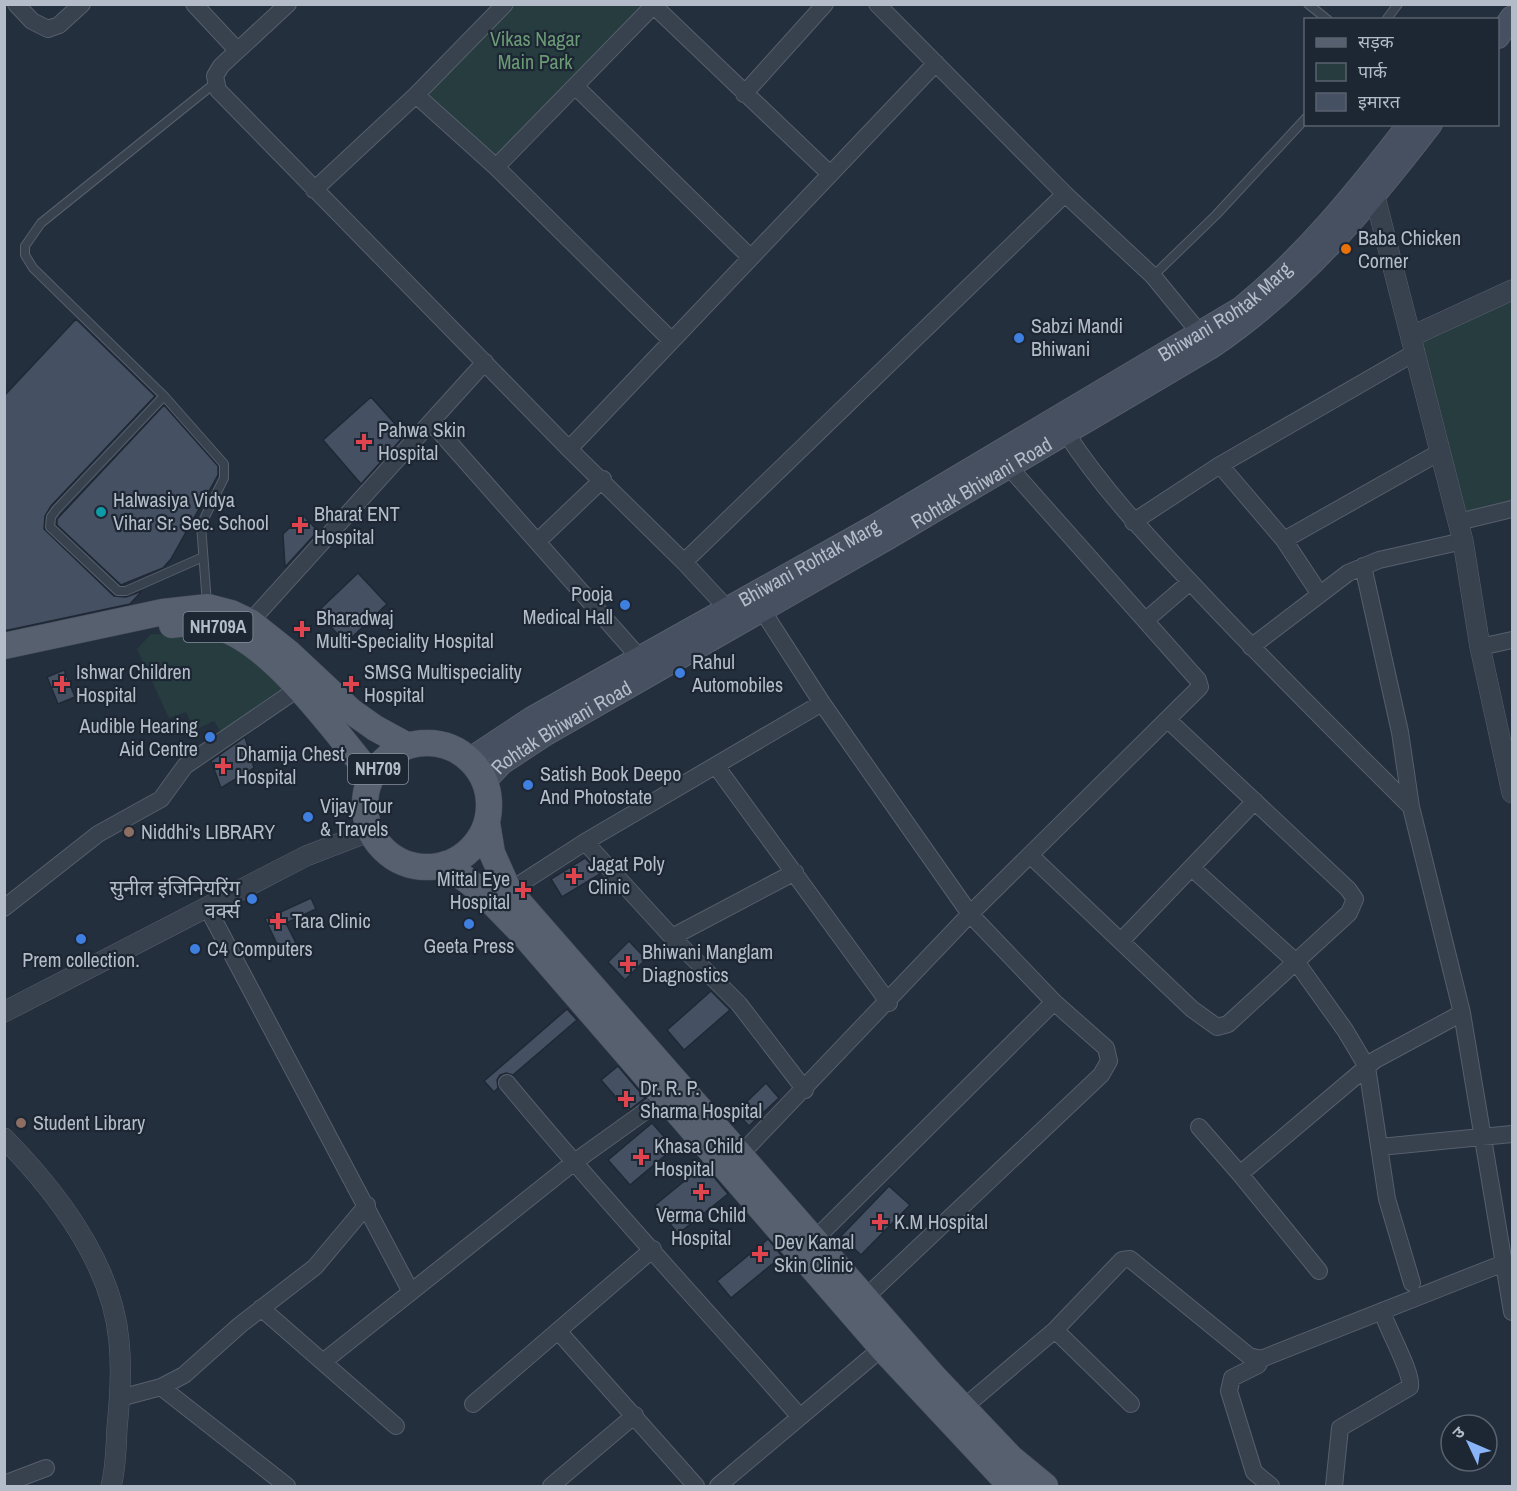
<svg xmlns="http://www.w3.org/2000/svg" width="1517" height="1491" font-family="'Archivo Narrow','Noto Sans Devanagari',sans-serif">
	<rect width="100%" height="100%" fill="#242f3e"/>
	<path fill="#263c3f" d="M641,4L643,7L496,156L427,94L516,5Z
		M1512,301V502L1463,513L1418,340Z
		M151,634L207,636L238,648L283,689L222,734L214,721L195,730L186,712L169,718L137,649Z"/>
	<path fill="#455162" stroke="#1f2835" stroke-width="1.5" d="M76,319L155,396L51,506L45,516L44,529L114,596L126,597L142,591L130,604L4,631V396Z
		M371,397L405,435L361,484L323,440Z
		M164,405L218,466V475L171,559L163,568L121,585L57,525V519Z
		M303,515L318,531L285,567L283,534Z
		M358,573L387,604L346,643L317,612Z
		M64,670L75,697L58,704L47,677Z
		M245,737L254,768L221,788L211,761Z
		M585,858L600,874L562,897L551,879Z
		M311,898L316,909L286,923L296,943L280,950L265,919Z
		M629,941L646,959L625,980L608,962Z
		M711,991L730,1010L684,1050L667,1030Z
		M567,1009L577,1020L513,1075L506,1073L500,1075L497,1080L498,1088L494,1092L484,1081Z
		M618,1066L645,1098L628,1111L601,1080Z
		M766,1083L779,1098L749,1126L736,1112Z
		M652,1123L674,1148L630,1185L608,1160Z
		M704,1165L728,1194L678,1234L655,1205Z
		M889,1186L910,1205L861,1255L841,1236Z
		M768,1239L782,1256L731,1298L717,1281Z"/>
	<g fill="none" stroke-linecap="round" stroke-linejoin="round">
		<defs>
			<path id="service" d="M1308,4L1328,20
				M1386,20L1398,4
				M1153,276L1216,215L1306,118
				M164,396L56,510L51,517L50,527L118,591H126L203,557
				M207,604L201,525L224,478V464L164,396L33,268L25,255V246L41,223L215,83"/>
			<path id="minor" d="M16,4L32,21L48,29L59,25L82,4
				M194,4L237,50
				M288,4L221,66L215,76L218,90L569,449L684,562L735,617
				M652,4L829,173
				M877,4L1065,194L1153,276L1207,342
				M575,86L750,257
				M744,94L825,4
				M416,95L496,167L672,341
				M496,167L655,4
				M314,190L416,95L505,4
				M432,423L646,665
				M1066,433C1104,491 1150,539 1197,589C1267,664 1339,735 1411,807
				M569,449L936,63
				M1220,465L1284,540L1319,593
				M1133,522L1220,465L1416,352
				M1458,522L1512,509
				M1284,540L1440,452
				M537,542L603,479
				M684,562L1065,194
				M1363,566L1400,732L1411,807L1462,1013L1512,1312
				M762,610L822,703L970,914L1054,1002L1106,1048L1109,1061L1101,1075L866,1297
				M1146,620L1190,582
				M250,622L485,362
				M1251,647L1348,573L1379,560L1463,541
				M1480,647L1512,640
				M716,766L889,1003
				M585,842L672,937L739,1004L805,1090
				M1031,856L1192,1009L1217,1027L1228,1024L1349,913L1355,899L1348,889L1168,720
				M1193,869L1297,963L1345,1030L1367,1067L1387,1199L1412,1283
				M509,891L585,842L822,703
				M207,907L411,1292
				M4,908L98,834L161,799L185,766L299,688
				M672,937L795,872
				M1122,940L1255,801
				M507,1083C601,1197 703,1306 800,1417
				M1199,1127L1240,1174L1319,1271
				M1380,1147L1512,1134
				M740,1155L970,914L1200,687L1198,680L1009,467
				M1240,1174L1375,1060L1462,1013
				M808,1246L1054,1002
				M261,1308L396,1426
				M1055,1330L1131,1404
				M559,1332L696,1486
				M1261,1359L1258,1365L1232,1378L1229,1391L1254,1472L1271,1486
				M323,1362L573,1163L665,1097
				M161,1387L287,1486
				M120,1398L161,1387L184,1375L240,1325L315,1267L367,1205
				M473,1404L653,1249
				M963,1408L1055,1330L1122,1260L1130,1259L1249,1356L1261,1359L1504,1263
				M4,1484L46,1468
				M551,1486L635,1415
				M718,1486L882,1348
				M1334,1486L1340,1428L1410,1387C1413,1373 1387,1329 1382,1311"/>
			<path id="tertiary" d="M1368,183L1375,197L1463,541L1480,647L1512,793
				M1412,336L1512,290
				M4,1012L306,856L371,831
				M4,1138C57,1192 112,1263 119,1341C122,1370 120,1399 117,1428C116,1447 116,1468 111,1486"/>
			<g id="secondary">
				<path d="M1498,37L1512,17"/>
				<path id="s1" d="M470,759L532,718L873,527L1241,308C1306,255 1358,190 1409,124"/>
				<path id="s2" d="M485,781L502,763L546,734L888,538L1210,348C1299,288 1366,209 1431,124"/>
			</g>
			<path id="primary" d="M172,625C186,623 204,623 218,627C273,643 335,732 372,776
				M4,646L163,612L208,607L231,613L250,622L289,653L351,711L375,728L408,746
				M365 805a62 62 0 1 1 124 0a62 62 0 1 1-124 0Z
				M487,823L492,853L509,891L934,1377L1011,1458L1045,1486
				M446,864L482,892L523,934L882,1348L1011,1486"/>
		</defs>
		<use href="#service" stroke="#565f6c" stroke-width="10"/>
		<use href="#minor" stroke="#565f6c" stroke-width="18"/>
		<use href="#tertiary" stroke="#565f6c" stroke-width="21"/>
		<use href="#secondary" stroke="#565f6c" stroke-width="24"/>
		<use href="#primary" stroke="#414a57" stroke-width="27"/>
		<use href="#service" stroke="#38414e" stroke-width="8"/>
		<use href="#minor" stroke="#38414e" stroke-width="16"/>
		<use href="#tertiary" stroke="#38414e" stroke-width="20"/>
		<use href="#secondary" stroke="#465061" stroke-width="22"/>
		<use href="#primary" stroke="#56606e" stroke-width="26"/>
	</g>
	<circle fill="#e8710a" stroke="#1d2633" stroke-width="2" cx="1346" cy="249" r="6"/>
	<g fill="#3f7fe0" stroke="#1d2633" stroke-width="2">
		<circle cx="1019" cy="338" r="6"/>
		<circle cx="625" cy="605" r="6"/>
		<circle cx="680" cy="673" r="6"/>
		<circle cx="210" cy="737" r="6"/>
		<circle cx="528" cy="785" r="6"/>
		<circle cx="308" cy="817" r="6"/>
		<circle cx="252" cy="899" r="6"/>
		<circle cx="469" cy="924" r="6"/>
		<circle cx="81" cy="939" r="6"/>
		<circle cx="195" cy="949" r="6"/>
	</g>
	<g fill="#e0444e" stroke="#1d2633" stroke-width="2">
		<path d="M361 433h6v6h6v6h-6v6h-6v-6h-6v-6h6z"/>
		<path d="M297 516h6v6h6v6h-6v6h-6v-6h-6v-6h6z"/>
		<path d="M299 620h6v6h6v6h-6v6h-6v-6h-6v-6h6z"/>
		<path d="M59 675h6v6h6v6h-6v6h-6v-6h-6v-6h6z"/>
		<path d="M348 675h6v6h6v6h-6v6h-6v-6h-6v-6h6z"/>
		<path d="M220 757h6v6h6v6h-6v6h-6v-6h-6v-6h6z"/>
		<path d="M571 867h6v6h6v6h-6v6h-6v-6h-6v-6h6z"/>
		<path d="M520 881h6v6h6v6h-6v6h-6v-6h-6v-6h6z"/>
		<path d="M275 912h6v6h6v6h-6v6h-6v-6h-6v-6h6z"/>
		<path d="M625 955h6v6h6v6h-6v6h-6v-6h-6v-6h6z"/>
		<path d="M623 1090h6v6h6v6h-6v6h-6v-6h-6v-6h6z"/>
		<path d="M638 1148h6v6h6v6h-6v6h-6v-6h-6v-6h6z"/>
		<path d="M698 1183h6v6h6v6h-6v6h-6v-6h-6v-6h6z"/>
		<path d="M877 1213h6v6h6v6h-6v6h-6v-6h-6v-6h6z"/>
		<path d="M757 1245h6v6h6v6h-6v6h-6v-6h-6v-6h6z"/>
	</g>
	<circle fill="#0f9aa8" stroke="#1d2633" stroke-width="2" cx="101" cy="512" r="6"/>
	<g fill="#8d6e63" stroke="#1d2633" stroke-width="2">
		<circle cx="129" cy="832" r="6"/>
		<circle cx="21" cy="1123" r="6"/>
	</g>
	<g text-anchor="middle" stroke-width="4.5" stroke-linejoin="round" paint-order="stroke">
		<g fill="#1d2633" stroke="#878f9c" stroke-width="1.5">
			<rect x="183.5" y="612" width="69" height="30" rx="4.5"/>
			<rect x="348" y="754" width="60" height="30" rx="4.5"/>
		</g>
		<g font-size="18" font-weight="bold" fill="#b4bcc9">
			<text x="218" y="633">NH709A</text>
			<text x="378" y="775">NH709</text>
		</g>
		<g font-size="20" fill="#6b9a76" stroke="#1d2633">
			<text x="535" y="46">Vikas Nagar<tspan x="535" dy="23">Main Park</tspan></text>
		</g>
		<g font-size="20" fill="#b4bcc9" stroke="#1d2633" text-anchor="start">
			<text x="1358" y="245">Baba Chicken<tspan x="1358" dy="23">Corner</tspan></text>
			<text x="1031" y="333">Sabzi Mandi<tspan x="1031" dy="23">Bhiwani</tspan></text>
			<text x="378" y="437">Pahwa Skin<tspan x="378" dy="23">Hospital</tspan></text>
			<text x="113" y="507">Halwasiya Vidya<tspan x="113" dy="23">Vihar Sr. Sec. School</tspan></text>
			<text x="314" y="521">Bharat ENT<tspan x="314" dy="23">Hospital</tspan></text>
			<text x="613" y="601" text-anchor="end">Pooja<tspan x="613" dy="23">Medical Hall</tspan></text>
			<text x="316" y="625">Bharadwaj<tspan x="316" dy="23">Multi-Speciality Hospital</tspan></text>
			<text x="692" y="669">Rahul<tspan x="692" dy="23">Automobiles</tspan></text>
			<text x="76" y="679">Ishwar Children<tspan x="76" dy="23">Hospital</tspan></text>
			<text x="364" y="679">SMSG Multispeciality<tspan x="364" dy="23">Hospital</tspan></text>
			<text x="198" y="733" text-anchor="end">Audible Hearing<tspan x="198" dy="23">Aid Centre</tspan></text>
			<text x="236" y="761">Dhamija Chest<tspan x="236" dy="23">Hospital</tspan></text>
			<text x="540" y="781">Satish Book Deepo<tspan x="540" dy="23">And Photostate</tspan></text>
			<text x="320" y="813">Vijay Tour<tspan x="320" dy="23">&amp; Travels</tspan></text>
			<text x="141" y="839">Niddhi's LIBRARY</text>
			<text x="588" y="871">Jagat Poly<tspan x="588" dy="23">Clinic</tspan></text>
			<text x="510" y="886" text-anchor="end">Mittal Eye<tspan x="510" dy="23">Hospital</tspan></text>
			<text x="240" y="895" text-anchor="end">सुनील इंजिनियरिंग<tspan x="240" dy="23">वर्क्स</tspan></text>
			<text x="292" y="928">Tara Clinic</text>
			<text x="469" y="953" text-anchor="middle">Geeta Press</text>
			<text x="207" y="956">C4 Computers</text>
			<text x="642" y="959">Bhiwani Manglam<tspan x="642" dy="23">Diagnostics</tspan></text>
			<text x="81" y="967" text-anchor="middle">Prem collection.</text>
			<text x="640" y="1095">Dr. R. P.<tspan x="640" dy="23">Sharma Hospital</tspan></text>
			<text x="33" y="1130">Student Library</text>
			<text x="654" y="1153">Khasa Child<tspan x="654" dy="23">Hospital</tspan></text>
			<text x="701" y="1222" text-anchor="middle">Verma Child<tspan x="701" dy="23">Hospital</tspan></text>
			<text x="894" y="1229">K.M Hospital</text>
			<text x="774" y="1249">Dev Kamal<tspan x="774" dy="23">Skin Clinic</tspan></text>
		</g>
		<g font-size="20" fill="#b4bcc9" stroke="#1d2633">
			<text dy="7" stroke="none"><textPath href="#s1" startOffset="878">Bhiwani Rohtak Marg</textPath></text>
			<text dy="7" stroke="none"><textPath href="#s2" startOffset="580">Rohtak Bhiwani Road</textPath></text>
			<text dy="7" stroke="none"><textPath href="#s1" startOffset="392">Bhiwani Rohtak Marg</textPath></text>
			<text dy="7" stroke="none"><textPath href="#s2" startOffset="94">Rohtak Bhiwani Road</textPath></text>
		</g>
	</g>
	<rect width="1517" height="1491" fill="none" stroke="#b4bcc9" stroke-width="12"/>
	<rect x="1304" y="18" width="195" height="108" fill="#1d2633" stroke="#59626f" stroke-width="1.5"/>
	<rect x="1316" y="38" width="30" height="9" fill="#56606e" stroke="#59626f" stroke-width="1.5"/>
	<text x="1358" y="48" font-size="18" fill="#b4bcc9">सड़क</text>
	<rect x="1316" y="63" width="30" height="18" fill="#263c3f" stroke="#59626f" stroke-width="1.5"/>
	<text x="1358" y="78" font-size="18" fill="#b4bcc9">पार्क</text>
	<rect x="1316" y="93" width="30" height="18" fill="#455162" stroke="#59626f" stroke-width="1.5"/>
	<text x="1358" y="108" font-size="18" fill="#b4bcc9">इमारत</text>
	<g transform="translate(1469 1443) rotate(314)"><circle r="28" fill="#1d2633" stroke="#59626f" stroke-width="1.5"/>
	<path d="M0-4.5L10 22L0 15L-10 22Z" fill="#8ab4f8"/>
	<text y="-9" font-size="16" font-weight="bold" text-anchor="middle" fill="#b4bcc9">उ</text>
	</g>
</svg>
